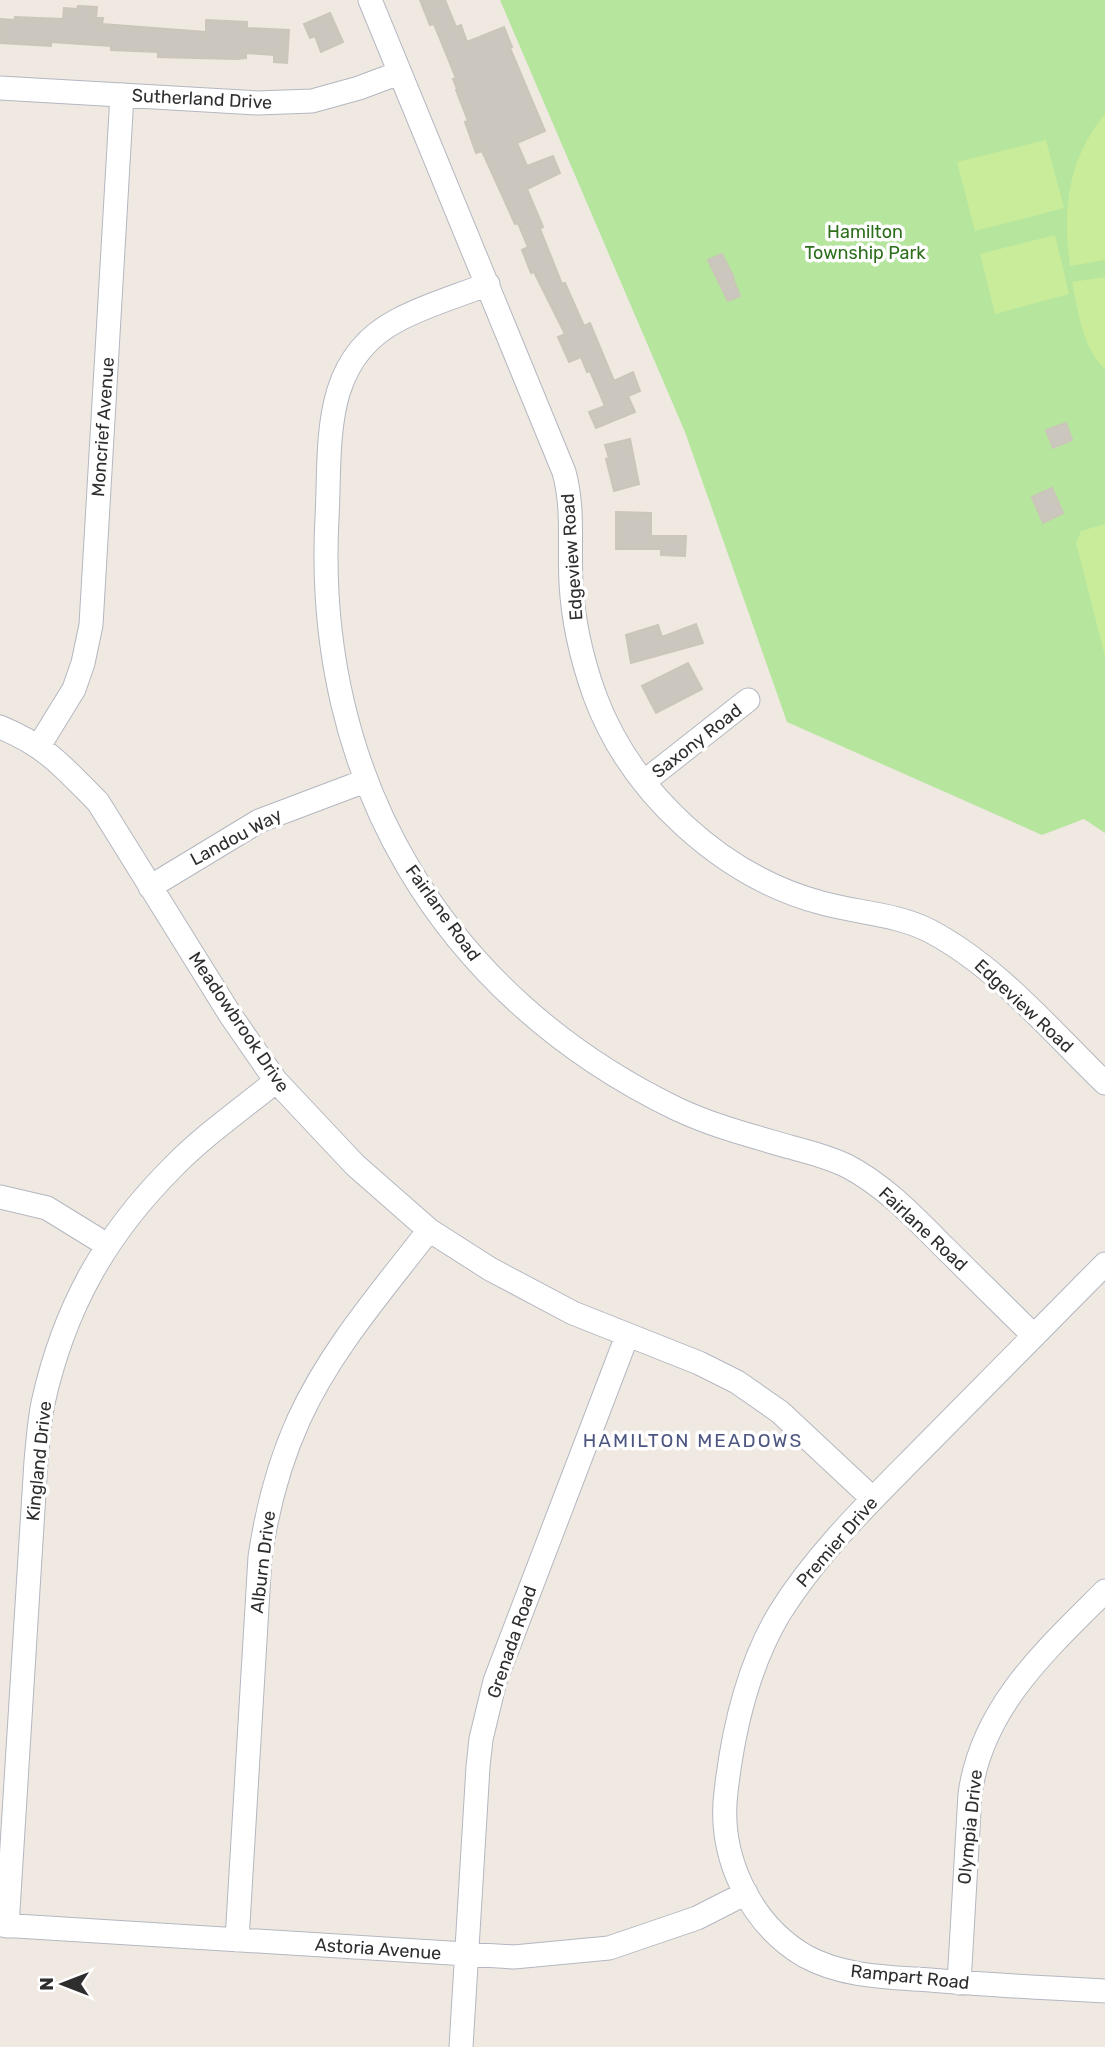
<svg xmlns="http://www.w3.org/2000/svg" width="1105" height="2047" font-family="Rubik,sans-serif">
	<rect width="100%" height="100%" fill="#efe9e1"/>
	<path fill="#b6e59e" d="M500,0H1105V833L1084,819L1042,835L787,722L685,432Z"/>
	<path fill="#c9ec9a" d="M1105,114V260L1070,266C1062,210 1068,159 1105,114Z
		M1046,140L1064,208L975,231L957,162Z
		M1055,235L1069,294L995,314L980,254Z
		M1105,277V369C1082,347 1078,311 1072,282Z
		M1105,524V656L1076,543L1081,531Z"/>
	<path fill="#cbc7bf" stroke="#cbc5ba" stroke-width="2" d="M420,0H445L456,27L461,25L467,42L504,27L512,47L510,48L545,131L517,143L527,166L553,156L560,173L527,189L543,227L540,229L562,284L565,283L584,326L590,323L614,381L633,372L640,391L628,396L635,412L596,428L589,412L605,406L590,371L587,372L581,357L569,362L558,337L565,334L534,272L531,273L522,250L528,247L518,223L515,224L482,151L476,153L465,122L468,121L456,90L457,89L453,79L456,78L434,24L430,25Z
		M78,6L97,7L96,18H103L102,24L206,32V20L247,22V28L289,30L287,63L274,62V55L246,53V58L236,59L195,58L158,57V52L111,50V46L51,42V46L0,43V19L15,20V17L63,19L64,8L77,9Z
		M330,13L343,42L321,52L315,36L310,38L304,24Z
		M722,254L734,278L733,279L740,296L728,301L708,260Z
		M1066,423L1072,440L1053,448L1046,430Z
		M630,439L639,484L614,491L606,459L609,458L605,445Z
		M1052,488L1063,513L1043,523L1032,497Z
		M616,512L651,513V536H686L685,556L661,555V549H616Z
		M696,624L703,643L631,663L626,635L658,625L662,637Z
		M688,663L702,689L656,713L642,686Z"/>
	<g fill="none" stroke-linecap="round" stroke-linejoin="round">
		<defs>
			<path id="minor" d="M370,0L564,472C574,508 569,545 571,583C573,621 582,660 595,696C631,793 723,877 822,903C858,913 897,914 930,931C998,967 1050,1030 1105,1083
				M0,88L258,103L312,101L359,88L399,73
				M488,284C458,296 426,305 398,320C320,360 331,444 327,518C313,778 443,996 677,1109C713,1126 752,1136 790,1147C809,1152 829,1157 847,1166C884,1185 914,1217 944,1247C974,1277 1004,1306 1034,1336
				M0,727C48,747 63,767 98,802L231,1016L276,1081L355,1165L429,1230L490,1269L573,1313L699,1363L737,1382L780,1412L873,1499
				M39,746L74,689L83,663L91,625L122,95
				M645,781L748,700
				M150,887L259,821L365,781
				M0,1197L47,1208L107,1245
				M1105,1264C1045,1325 985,1386 924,1447C872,1500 818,1551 779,1614C747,1668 733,1730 726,1792C718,1855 749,1923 805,1956C843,1977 888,1977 930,1980C988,1985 1047,1988 1105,1991
				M0,1925L514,1957L609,1948L697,1918L746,1893
				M7,1926L36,1461C38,1442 39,1422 43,1403C64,1308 105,1235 173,1167C204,1135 242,1109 276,1081
				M237,1940L260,1557C267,1509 279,1463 299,1419C331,1349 383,1290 429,1230
				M959,1983L970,1794C982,1707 1046,1650 1105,1591
				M461,2047L478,1767L481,1739L495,1681L627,1336"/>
		</defs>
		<use href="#minor" stroke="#b4b7c1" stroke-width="25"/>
		<use href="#minor" stroke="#fff" stroke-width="23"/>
	</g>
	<g text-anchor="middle" stroke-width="7" stroke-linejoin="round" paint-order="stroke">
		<g font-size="18" fill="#2e2e2e" stroke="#fff">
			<text transform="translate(202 99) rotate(3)" y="6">Sutherland Drive</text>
			<text transform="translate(103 427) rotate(-86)" y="6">Moncrief Avenue</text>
			<text transform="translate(572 557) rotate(-94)" y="6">Edgeview Road</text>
			<text transform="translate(697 741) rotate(-38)" y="6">Saxony Road</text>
			<text transform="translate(236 837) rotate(-28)" y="6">Landou Way</text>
			<text transform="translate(443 913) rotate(54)" y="6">Fairlane Road</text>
			<text transform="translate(1024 1006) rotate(43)" y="6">Edgeview Road</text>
			<text transform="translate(239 1022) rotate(56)" y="6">Meadowbrook Drive</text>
			<text transform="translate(923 1229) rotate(43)" y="6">Fairlane Road</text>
			<text transform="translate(39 1461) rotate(-84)" y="6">Kingland Drive</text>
			<text transform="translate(837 1542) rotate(-49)" y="6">Premier Drive</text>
			<text transform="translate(263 1562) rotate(-83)" y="6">Alburn Drive</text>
			<text transform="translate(512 1642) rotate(-71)" y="6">Grenada Road</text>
			<text transform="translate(970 1827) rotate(-84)" y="6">Olympia Drive</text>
			<text transform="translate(378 1949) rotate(4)" y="6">Astoria Avenue</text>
			<text transform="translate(910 1977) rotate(6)" y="6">Rampart Road</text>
		</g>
		<g font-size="18" fill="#2c6e1b" stroke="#fff">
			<text x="865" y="238">Hamilton<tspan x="865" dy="21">Township Park</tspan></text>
		</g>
		<g font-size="19" letter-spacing="2" fill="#4d5680" stroke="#fff">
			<text x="693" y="1447">HAMILTON MEADOWS</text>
		</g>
	</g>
	<g transform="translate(63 1984) rotate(270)" stroke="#ffffff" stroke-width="5" paint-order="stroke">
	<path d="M0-5L12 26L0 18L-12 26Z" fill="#2e2e2e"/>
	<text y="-10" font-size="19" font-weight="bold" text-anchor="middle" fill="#2e2e2e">N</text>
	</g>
</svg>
